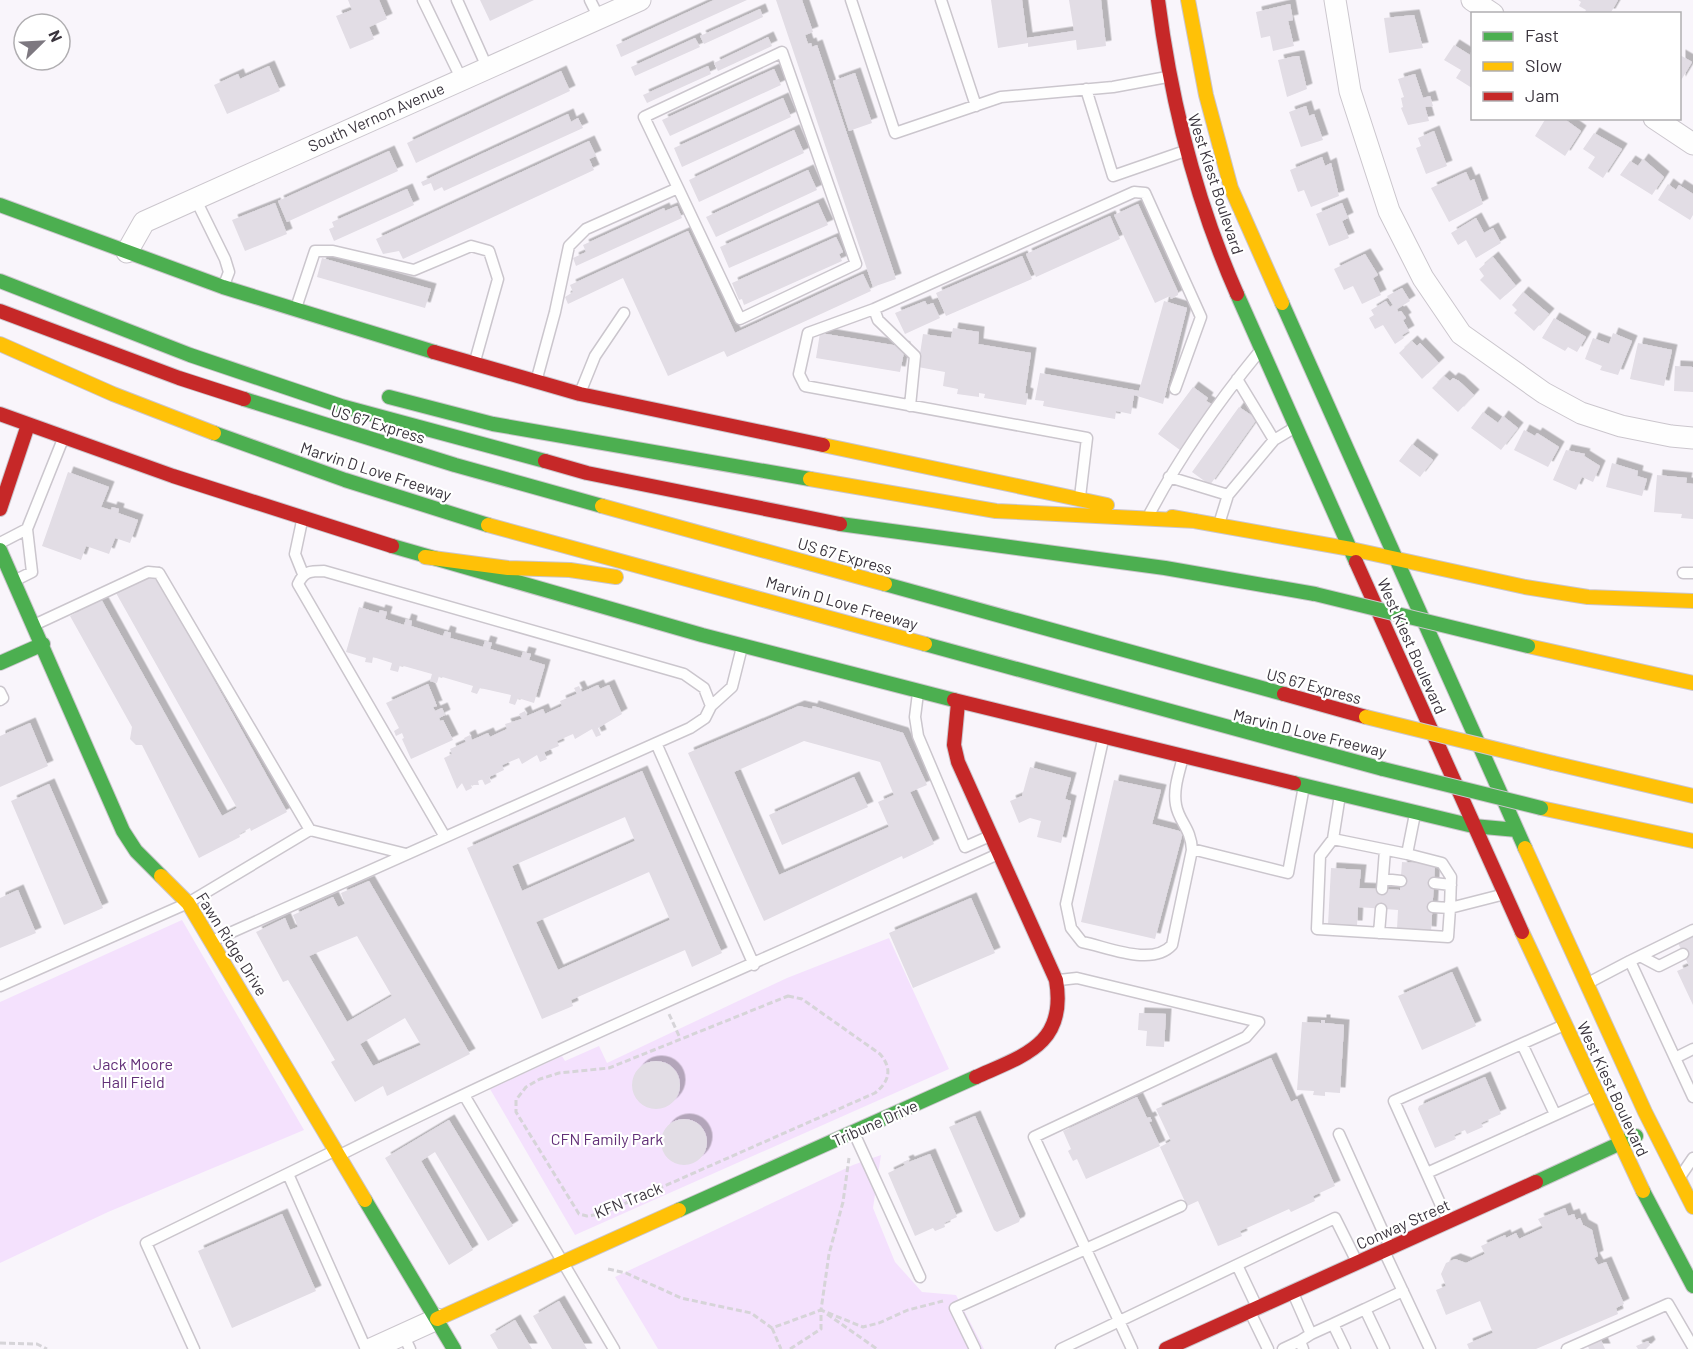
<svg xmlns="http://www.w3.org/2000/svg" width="1693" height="1349" font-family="Barlow,sans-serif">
	<defs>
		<filter id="shadow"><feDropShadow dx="5.5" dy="-5.5" stdDeviation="0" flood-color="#0004"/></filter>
	</defs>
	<rect width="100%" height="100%" fill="#f9f5fb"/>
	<path fill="#f4e1fd" d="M182,920L304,1130L108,1212L0,1263V1002Z
		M889,938L949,1069L575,1235L490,1089L562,1056L565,1061L599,1046L607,1063L787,978Z
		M881,1155L873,1208L895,1262L922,1292L956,1295L984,1349H658L615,1277L853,1165Z"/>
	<path fill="#e2dde5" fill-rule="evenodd" filter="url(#shadow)" d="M348,0H379L387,19L369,27L374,39L350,49L336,16L352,10Z
		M480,0H534L490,21Z
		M714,0H747L621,57L616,45Z
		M776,0H802L813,32L805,35L808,44L811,43L812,47L817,45L896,279L873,287Z
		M991,0H1022L1027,38L1074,31L1069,0H1101L1106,46L1077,50L1076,40L1028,47V43L998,48Z
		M1578,0H1618L1610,14H1584L1586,10L1579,6L1581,2Z
		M1290,4L1293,20L1288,21L1294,46L1273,51L1270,36L1261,38L1256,12Z
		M760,9L763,17L704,44L700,36Z
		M1414,15L1423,48L1389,53L1384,18Z
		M768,37L772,46L718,71L714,63Z
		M695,38L700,47L635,76L631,67Z
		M1454,45L1470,55L1472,50V88L1456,78L1461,70L1444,60Z
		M1680,55L1692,62L1680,82Z
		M1296,56H1299L1307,89L1287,97L1278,60Z
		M269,66L280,91L227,114L214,85L238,74L240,79Z
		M708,66L711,74L647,103L643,95Z
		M774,69L781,85L670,136L662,120Z
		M561,71L570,91L416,163L407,143Z
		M855,73L872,123L849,131L833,81Z
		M1415,74L1423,98L1430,96L1433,106L1425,107L1429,121L1408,125L1401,108L1403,107L1401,98L1404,97L1398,79Z
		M783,98L791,117L682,167L674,148Z
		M1306,106L1309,116L1314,114L1323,140L1301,147L1289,112Z
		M568,114L571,122L578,118L583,128L444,191L442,187L434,191L431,183L423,186L421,182Z
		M1546,118H1563L1581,131L1565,156L1535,136Z
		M794,130L804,153L699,202L689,180Z
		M1434,131L1447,166L1426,174L1416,148L1421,146L1418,138Z
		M1594,133L1622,149L1603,178L1588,168L1595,157L1583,149Z
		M589,141L596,156L589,159L594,170L403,259L399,251L383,254L376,239Z
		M389,151L398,171L287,222L278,201Z
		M1322,157L1325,166L1331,163L1339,196L1311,207L1304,190L1298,192L1290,170Z
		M1643,159L1664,177L1652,195L1620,175L1630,161L1638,166Z
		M808,170L817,190L716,237L706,217Z
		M1466,172L1470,181L1474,179L1483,204L1449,222L1431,188Z
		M1668,184L1676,190L1679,185L1693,194V215L1690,220L1658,200Z
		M407,189L414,205L334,241L329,229L334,227L332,222Z
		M275,203L287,234L245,251L232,220Z
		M818,203L828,225L729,268L720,247Z
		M1342,203L1348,218L1342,221L1349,238L1329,246L1316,214Z
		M1138,204L1178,292V295L1171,299L1170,296L1155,303L1114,215Z
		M677,206L682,218L576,266L573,258L586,252L583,245L664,208L665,211Z
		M1110,216L1120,239L1036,277L1026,254Z
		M1476,218L1484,233L1493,228L1501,243L1476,258L1466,240L1458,245L1451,233Z
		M688,231L735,333L863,274L871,291L727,357L724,351L668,376L623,278L568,304L565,297L573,292L570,285Z
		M836,237L843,252L839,254L842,261L744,305L742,299L739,300L732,283Z
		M1365,254L1378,275L1373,278L1381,295L1362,304L1353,286L1344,290L1334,269Z
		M1022,256L1032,279L946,316L936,293Z
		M1493,257L1516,286L1500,300L1480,280L1484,276L1479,269Z
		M322,258L431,289L425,308L317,277Z
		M1402,288L1410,301L1397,309L1398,312L1401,311L1406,318L1403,320L1409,331L1402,335L1404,338L1395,344L1383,325L1375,329L1369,318L1374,315L1371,310L1386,301L1390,307L1393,305L1387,296Z
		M1523,292L1549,314L1534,331L1514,313L1517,310L1512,305Z
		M925,301L927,305L933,303L940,318L905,334L895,313Z
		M1164,301L1187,308L1163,404L1134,395L1131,414L1116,411L1115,419L1043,406L1044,401L1035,400L1040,373L1139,391Z
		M1554,318L1586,337L1577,352L1568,347L1565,351L1542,338Z
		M953,328L979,332L978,344L1031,353L1025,393L1028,394L1026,405L984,398L985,394L979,393V397L957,394L958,389L943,386L945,372L918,367L923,334L951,338Z
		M820,333L905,347L900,372L816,358Z
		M1613,333L1632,341L1618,375L1600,370L1602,366L1585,359L1593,338L1609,344Z
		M1412,341L1417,346L1420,343L1439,363L1422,379L1399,353Z
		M1638,343L1672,350L1664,386L1630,379Z
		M1675,366L1693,367V392L1674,391Z
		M1444,376L1450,381L1453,378L1459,381L1474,395L1458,412L1432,388Z
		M1193,387L1208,398L1206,401L1213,405L1180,450L1158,434Z
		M1239,407L1257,419L1210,485L1192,472Z
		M1483,412L1498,423L1503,416L1518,428L1501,450L1471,428Z
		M1524,430L1535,436L1537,433L1559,447L1548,467L1514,450Z
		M1412,444L1433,460L1420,477L1399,461Z
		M1566,450L1585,454L1584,456L1600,466L1593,482L1582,477L1576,490L1553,480Z
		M1612,463L1638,471L1637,476L1647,479L1642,496L1606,487Z
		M68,472L109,487L101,507L111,510L112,507L119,509L118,513L138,520L130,543L115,538L109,554L86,546L81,560L42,546Z
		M1657,475L1687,478L1686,483L1693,484V519L1681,518L1682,514L1654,512Z
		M154,572L287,812L251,831L250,828L239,834L240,837L199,858L142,745H136L130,739L132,727L70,616L101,599L222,816L237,808L116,593Z
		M359,607L379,613L380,610L387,612L385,619L404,625L406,619L412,621L411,626L443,636L445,631L451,633L450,638L483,647L485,641L492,643L490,649L521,658L523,652L531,654L529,660L545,665L534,703L518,698L515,705L509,703L511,695L480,688L477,694L471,692L473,686L439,676L437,683L430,681L432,674L400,665L398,672L390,670L392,663L373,657L372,663L365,662L366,658L346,652Z
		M428,684L437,706L433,707L435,711L442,708L445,715L439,718L440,721L443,720L453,740L411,759L402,739L404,738L402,733L396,736L394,731L399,728L386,703Z
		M598,685L600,689L609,685L622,714L598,728L601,735L596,737L592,729L575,739L573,734L557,741L559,746L544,752L547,759L540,762L537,755L522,764L519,758L502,765L504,770L489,777L491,782L485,785L482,779L478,781L479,785H471L472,788L466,791L462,783L457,789L444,758L452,754L450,749L466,742L464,738L470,735L472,740L488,733L490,737L507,729L505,724L522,719L519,714L525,711L527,716L543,709L545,714L562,706L560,701L577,694L574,688L579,686L582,692Z
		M799,706L812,709L813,706L903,733L927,785L910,792L934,844L903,859L902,856L764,921L688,753ZM804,741L880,762L894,795L878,802L889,827L779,875L734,772Z
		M30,723L48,766L0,787V736Z
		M1030,767L1071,778L1065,799L1071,801L1061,843L1037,837L1041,821L1030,818L1019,823L1010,801L1022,796Z
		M642,771L722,953L692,967L685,950L571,1000L573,1006L542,1019L467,848ZM625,817L635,841L522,891L512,866ZM649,872L670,920L558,970L536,922Z
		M854,777L868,807L782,845L769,815Z
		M1114,780L1161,790L1152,824L1183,832L1155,939L1081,922Z
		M49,784L103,908L64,925L11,801Z
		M1402,862L1435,864L1431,932L1397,929L1398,910L1358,907L1357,926L1328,925L1331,868L1361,870L1359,888L1400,890Z
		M369,881L470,1054L387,1096L383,1086L355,1102L331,1062L335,1060L288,980L283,982L256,932L285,918L290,930L298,927L293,915L333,897L338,907L345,904L341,893ZM357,936L392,996L347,1022L309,956ZM405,1018L421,1045L373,1066L360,1044Z
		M18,890L36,933L0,948V898Z
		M971,898L995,953L913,988L889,933Z
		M1693,936V1005L1677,971L1689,966L1678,943Z
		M1452,972L1476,1026L1422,1050L1398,996Z
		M1139,1013L1166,1014L1164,1047L1146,1046L1147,1031L1138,1030Z
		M1321,1020H1325V1023L1344,1025L1340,1093L1325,1092V1096L1313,1095L1314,1091L1297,1090L1302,1022L1321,1023Z
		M1271,1058L1291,1102L1297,1099L1335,1186L1313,1196L1315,1201L1291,1212L1289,1209L1240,1231L1242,1236L1218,1246L1198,1201L1187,1206L1160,1147L1171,1141L1156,1109Z
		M632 1085a24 24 0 1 1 48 0a24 24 0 1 1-48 0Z
		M1485,1077L1501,1114L1481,1123L1483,1127L1467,1134L1465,1130L1454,1135L1456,1139L1435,1148L1418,1109L1419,1106Z
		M1137,1097L1147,1118L1150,1117L1152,1121L1149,1122L1160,1146L1086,1179L1077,1159L1073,1161L1068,1151L1071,1149L1063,1131Z
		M975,1116L1020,1219L1019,1222L997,1232L994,1230L949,1127Z
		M661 1142a23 23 0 1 1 46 0a23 23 0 1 1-46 0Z
		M449,1120L513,1226L488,1241L435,1152L421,1161L473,1250L449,1265L385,1158Z
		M930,1154L957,1217L944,1223L945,1227L935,1231L933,1228L915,1236L888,1173L905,1165L903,1162L908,1160L909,1162Z
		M1565,1208L1568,1216L1574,1214L1576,1220L1580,1218L1583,1225L1592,1230L1598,1256L1594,1258L1598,1265L1606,1262L1624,1304L1616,1308L1618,1314L1536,1349H1469L1467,1344L1493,1333L1480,1301L1446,1315L1436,1290L1446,1286L1441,1274L1446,1263L1455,1259L1466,1263L1485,1254L1481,1246L1505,1235L1506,1238L1516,1233L1519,1239L1543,1228L1538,1219Z
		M282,1214L316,1291L232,1328L198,1251Z
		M559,1301L587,1349H552L533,1316Z
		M515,1320L532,1349H498L490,1335Z
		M1601,1340L1605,1349H1589L1588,1346Z
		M1648,1341L1650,1345L1646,1349H1638L1636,1346Z"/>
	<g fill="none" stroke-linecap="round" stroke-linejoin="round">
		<defs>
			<path id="lane" d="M423,0L461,78
				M457,0L487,67
				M590,0L599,18
				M851,0L895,133L1001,97L1113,87L1167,77
				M941,0L976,106
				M1086,89L1113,176L1185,151
				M195,198L225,259L229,272L224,285
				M296,308L315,251H333L414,270L471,246L489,251L498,279L475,361
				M874,309L878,320L915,356L910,406
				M537,378L555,312L569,246L586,229L678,188L644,117L782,52L856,264L740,319L678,188
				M1237,379L1274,440
				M580,393L595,356L624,313
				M1169,477L1228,495
				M1080,497L1087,438L805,386L799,374L808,333L874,309L1134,192L1145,193L1201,317L1175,389
				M1150,513C1180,456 1218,402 1259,352
				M302,521L295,554L303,574
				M1219,524L1228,495L1274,440L1294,428
				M27,529L63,439
				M0,543L27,529L32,572L14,581
				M1683,573H1693
				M0,692L3,698L0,700
				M918,693L915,717L918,736L965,847L990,836
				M1103,740L1066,904L1071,928L1082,942C1108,947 1152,967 1172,945L1192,850C1191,828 1179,822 1176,805C1173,789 1179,773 1183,757
				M656,743L754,965
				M1340,795L1333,839L1407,854L1415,814
				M310,830L406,854
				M445,837L298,584C304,571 310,571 324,571L684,674L704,688L711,706
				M1333,839L1320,856L1317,929L1448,937L1450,908L1501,895
				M1192,849L1288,873L1304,786
				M1407,854L1442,863L1451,877L1450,908L1433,907
				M1383,879L1401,881
				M1434,883L1451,885
				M1382,889L1385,850
				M1379,933L1381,909
				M212,941L690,728L705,718L711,706L732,687L742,647
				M1640,956L1659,966L1683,954
				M1630,961L1693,930
				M1059,980L1077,978L1259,1022L1246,1037L1034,1137L1132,1349
				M1590,982L1630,961L1693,1097
				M0,986L188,903L310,830L159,573L148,572L34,625
				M1522,1044L1555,1114
				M1675,1058L1693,1049
				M464,1095L614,1349
				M854,1133L920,1277
				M1339,1134L1389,1245
				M340,1155C555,1047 777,954 996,855
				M1427,1173L1597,1096
				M288,1174L366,1349
				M1680,1177L1693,1158
				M1448,1221L1394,1101L1564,1025
				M1384,1251L1430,1349
				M1237,1265L1256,1305
				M1293,1293L1311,1334L1300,1341
				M1365,1309L1403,1291
				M1250,1312L1268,1349
				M403,1334L410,1349
				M1311,1334L1333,1324
				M194,1349L146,1243L334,1151
				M975,1349L955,1308L1181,1206
				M1061,1349L1335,1218L1356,1260
				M1283,1349L1300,1341L1303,1349
				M1345,1349L1333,1324L1365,1309L1384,1349
				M1567,1349L1668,1304L1693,1347"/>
			<path id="street" d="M1335,0L1350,91L1389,211L1423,278L1461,334L1544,393L1581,413L1621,426L1671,436L1693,438
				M1472,0L1493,14
				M1654,118L1693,144
				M127,252L144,222L640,0
				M371,1349L437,1319"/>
			<path id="fast" d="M0,205L223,287L434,352
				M0,281L190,355L341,406L545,461
				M1237,294L1356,562
				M1282,303L1525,848
				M389,397L493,424L810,479
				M244,399L455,465L602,506
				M214,433L345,480L488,525
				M840,524L1165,568L1315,594
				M392,546L702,635L954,700
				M0,550L123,831L136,851L161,876
				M885,584L1284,694
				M925,644L1383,769
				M0,663L43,644
				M1294,783L1473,826L1517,830
				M1536,1182L1636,1136
				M1643,1191L1693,1286
				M365,1200L454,1349
				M679,1210L976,1077"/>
			<path id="slow" d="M1188,0L1206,95L1231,188L1282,303
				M0,344L113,394L214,433
				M823,445L1107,505
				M810,479L996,511L1196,521
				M602,506L885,584
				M1172,517L1351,549L1525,587L1588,597L1693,601
				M488,525L925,644
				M425,557L508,568L570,570L616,577
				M1528,646L1693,683
				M1553,763L1693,796
				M1541,808L1693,841
				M1525,848L1645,1112L1693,1207
				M161,876L188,903L365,1200
				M1522,932L1643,1191
				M437,1319L679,1210"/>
			<path id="jam" d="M1158,0C1171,101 1196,201 1237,294
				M0,311L179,378L244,399
				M434,352L580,394L823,445
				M0,414L173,476L392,546
				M545,461L587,473L840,524
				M0,509L28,425
				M1356,562L1522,932
				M1284,694L1366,717
				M954,700L1294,783
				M958,703L954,745L958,762L1056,980C1067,1044 1025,1055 976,1077
				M1166,1349L1536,1182"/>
		</defs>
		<use href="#lane" stroke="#cbc6cd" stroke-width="13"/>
		<use href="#street" stroke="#cbc6cd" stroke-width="23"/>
		<use href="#fast" stroke="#cbc6cd" stroke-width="16"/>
		<use href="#slow" stroke="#cbc6cd" stroke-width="16"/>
		<use href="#jam" stroke="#cbc6cd" stroke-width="16"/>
		<path stroke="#d6d4d8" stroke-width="3" stroke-dasharray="6 3" stroke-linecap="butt" d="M788,996L802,999L880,1054C893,1069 889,1082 875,1093L601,1214L587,1216L579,1214L516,1112V1100L526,1087L540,1079L559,1073L609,1068Z
			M669,1014L680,1038
			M608,1269L626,1273L681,1298L751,1313L772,1328L821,1310L829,1254L843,1202L849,1158
			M827,1314L877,1349
			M772,1328L781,1349
			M0,1343L37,1344L47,1349
			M790,1349L821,1329V1310L863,1327L879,1323L908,1310L943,1301"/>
		<use href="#lane" stroke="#fefefe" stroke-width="10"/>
		<use href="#street" stroke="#fefefe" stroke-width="21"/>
		<use href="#fast" stroke="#4caf50" stroke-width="14"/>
		<use href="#slow" stroke="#ffc107" stroke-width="14"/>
		<use href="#jam" stroke="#c62828" stroke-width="14"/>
		<defs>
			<path id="fast-bridge" d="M1315,594L1528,646
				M1383,769L1541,808"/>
			<path id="slow-bridge" d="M1366,717L1553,763"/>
		</defs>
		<use href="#fast-bridge" stroke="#cbc6cd" stroke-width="16" stroke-linecap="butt"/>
		<use href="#slow-bridge" stroke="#cbc6cd" stroke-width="16" stroke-linecap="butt"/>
		<use href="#fast-bridge" stroke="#4caf50" stroke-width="14"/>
		<use href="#slow-bridge" stroke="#ffc107" stroke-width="14"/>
	</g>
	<g text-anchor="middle" stroke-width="4.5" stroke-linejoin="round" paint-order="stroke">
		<g font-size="16" fill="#3a343d" stroke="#fff">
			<text transform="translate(376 117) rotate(-24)" y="6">South Vernon Avenue</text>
			<text transform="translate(1216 184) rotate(72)" y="6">West Kiest Boulevard</text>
			<text transform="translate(378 424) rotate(17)" y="6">US 67 Express</text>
			<text transform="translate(376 471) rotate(18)" y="6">Marvin D Love Freeway</text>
			<text transform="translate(845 556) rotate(16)" y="6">US 67 Express</text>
			<text transform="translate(842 603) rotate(16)" y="6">Marvin D Love Freeway</text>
			<text transform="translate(1412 646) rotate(66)" y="6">West Kiest Boulevard</text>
			<text transform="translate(1314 686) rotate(15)" y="6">US 67 Express</text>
			<text transform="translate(1310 733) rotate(14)" y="6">Marvin D Love Freeway</text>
			<text transform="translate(232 944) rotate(58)" y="6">Fawn Ridge Drive</text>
			<text transform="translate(1613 1089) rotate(65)" y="6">West Kiest Boulevard</text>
			<text transform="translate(875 1123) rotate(-24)" y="6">Tribune Drive</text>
			<text transform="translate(628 1200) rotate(-22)" y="6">KFN Track</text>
			<text transform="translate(1403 1224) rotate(-24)" y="6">Conway Street</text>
		</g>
		<g font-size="16" fill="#622f78" stroke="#fff">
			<text x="133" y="1070">Jack Moore<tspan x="133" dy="18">Hall Field</tspan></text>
			<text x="607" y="1145">CFN Family Park</text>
		</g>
	</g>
	<rect x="1471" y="12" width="210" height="108" fill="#ffffff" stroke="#b0aeb1" stroke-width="1.5"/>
	<rect x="1483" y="32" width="30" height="9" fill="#4caf50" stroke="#b0aeb1" stroke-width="1.5"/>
	<text x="1525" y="42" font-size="18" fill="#3a343d">Fast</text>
	<rect x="1483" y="62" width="30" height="9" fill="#ffc107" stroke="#b0aeb1" stroke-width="1.5"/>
	<text x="1525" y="72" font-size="18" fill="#3a343d">Slow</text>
	<rect x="1483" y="92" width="30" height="9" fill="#c62828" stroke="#b0aeb1" stroke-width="1.5"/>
	<text x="1525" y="102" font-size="18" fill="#3a343d">Jam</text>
	<g transform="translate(42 42) rotate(66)"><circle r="28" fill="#ffffff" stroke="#b0aeb1" stroke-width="1.5"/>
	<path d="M0-4.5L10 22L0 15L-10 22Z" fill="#7d7880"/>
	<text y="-9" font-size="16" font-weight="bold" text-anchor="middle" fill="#3a343d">N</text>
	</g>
</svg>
